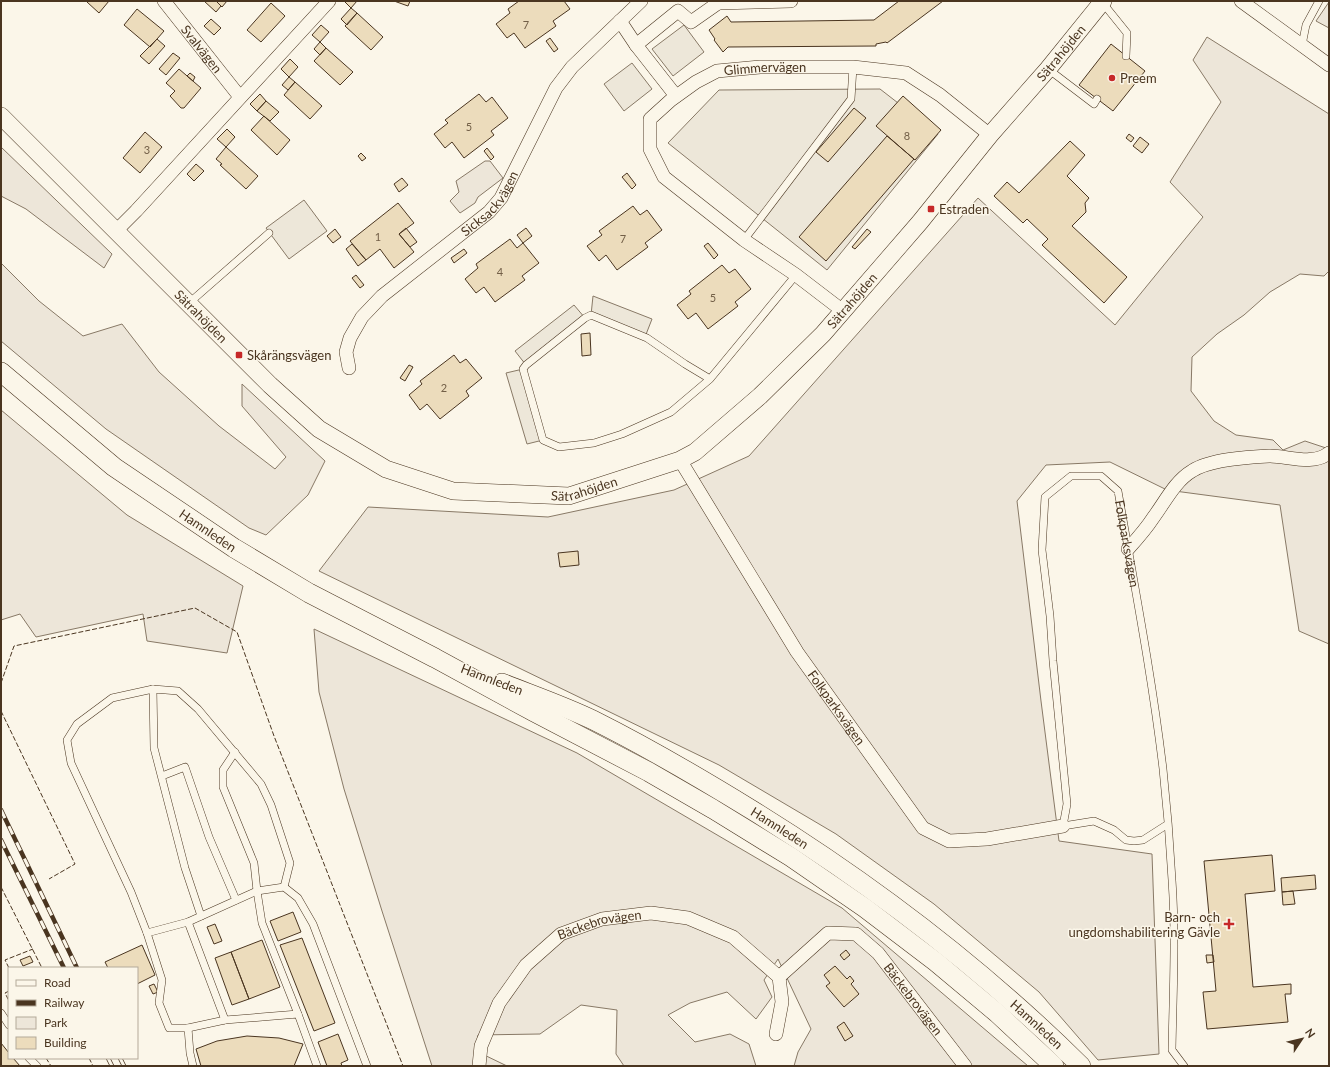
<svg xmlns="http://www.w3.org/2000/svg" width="1330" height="1067" font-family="Lato,sans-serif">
	<rect width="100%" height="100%" fill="#fbf6e9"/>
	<path fill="#ede6d9" stroke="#887966" d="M1329,2V28L1316,21Z
		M1207,37L1329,114V271L1324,276L1300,274L1270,292L1244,315L1217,334L1192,357L1191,391L1214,421L1236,435L1273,440L1283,450L1305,441L1329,449V644L1299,631L1280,505L1167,490L1110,462L1046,465L1017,501L1041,701L1059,841L1152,854L1159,1054L1098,1060L1039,992L934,904L836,834L719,765L319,571L368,507L548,517L674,490L749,456L978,198L1115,325L1203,217L1170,182L1221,102L1193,60Z
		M1,147L112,254L104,268L26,209L1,196Z
		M485,161H490L503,178L478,197L475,203L460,213L450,201L459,192L456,181Z
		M1,263L39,301L83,336L122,324L159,372L219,426L275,469L286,457L242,406V384L325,461L308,495L266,535L249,528L106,429L1,341Z
		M1,410L127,515L243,586L227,653L147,641L143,614L36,637L20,614L1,620Z
		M314,629L577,753L842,908L1028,1066H794L798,1052L811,1029L778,959L764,980L772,997L756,1019L727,992L690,1003L668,1015L695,1042L730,1034L749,1044L756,1066H624L616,1054L617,1010L581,1005L540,1034L478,1035L476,1051L507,1066H432L382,911L344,789L319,692Z"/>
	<path fill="#ede7d9" stroke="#887966" d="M684,25L704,52L673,76L652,49Z
		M632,63L652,89L624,111L604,84Z
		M880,89L938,134L827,270L668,143L719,90Z
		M304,200L327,231L289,259L266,228Z
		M593,296L652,319L645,337L591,315Z
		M574,305L585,318L526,365L515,351Z
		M523,369L543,440L527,444L506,373Z"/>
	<path fill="#ecdcbc" stroke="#4a3520" d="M88,1H109L99,13L87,2Z
		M204,1H216L221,6L216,12Z
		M216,1H227L222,7Z
		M344,1H357L351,8Z
		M394,1H410L408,6Z
		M519,1H564L570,9L553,21L556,26L525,48L514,33L507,38L496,24L510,13L508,9Z
		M899,1H943L887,43L886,42L876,44V46L728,47L723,52L714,40L715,39L709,30L727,16L731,22L874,20Z
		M271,3L285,16L261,42L247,30Z
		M351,8L357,13L347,25L341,19Z
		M137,9L164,31L150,47L124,25Z
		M357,13L383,37L371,50L345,26Z
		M211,19L221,28L214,35L204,26Z
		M321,25L329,32L320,42L312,35Z
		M550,38L558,49L554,52L546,41Z
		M157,39L165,46L149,64L140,56Z
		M320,42L326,48L320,55L314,49Z
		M1111,44L1145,71L1113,111L1079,85Z
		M326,48L353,72L340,85L314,61Z
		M173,53L180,58L166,75L159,69Z
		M290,59L298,67L289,77L281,69Z
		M179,69L201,88L184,108H181L170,96L175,91L166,83Z
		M190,73L195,77L193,81L187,76Z
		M289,77L295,82L288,90L282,85Z
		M295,82L322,106L310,119L284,95Z
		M260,94L266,101L257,111L250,104Z
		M479,94L486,102L492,97L508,118L491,131L494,135L464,158L452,142L445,148L434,134L448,123L445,120Z
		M903,96L941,130L915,160L876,126Z
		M266,101L279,112L270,121L257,111Z
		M854,108L866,118L828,162L816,152Z
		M264,116L290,140L277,155L251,130Z
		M227,129L235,137L226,147L217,139Z
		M145,132L162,147L140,173L123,158Z
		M1129,134L1134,138L1131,142L1126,138Z
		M887,136L914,159L826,261L799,237Z
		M1140,137L1149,144L1142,153L1133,146Z
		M1070,141L1085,155L1067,176L1089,198L1085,203L1086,212L1072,226L1127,277L1104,303L1042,245L1048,239L1027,219L1023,223L994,196L1007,182L1019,193Z
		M226,147L258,176L246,189L220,165L222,164L216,159Z
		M487,148L494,157L491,160L484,151Z
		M361,153L366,158L362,161L358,156Z
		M196,164L204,171L194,181L187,174Z
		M627,173L636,185L632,189L622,177Z
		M402,178L408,185L399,192L394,184Z
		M398,203L414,223L399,234L414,252L394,268L380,249L366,260L350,241Z
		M633,206L640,215L647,210L662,230L645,243L648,247L617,270L606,255L599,261L587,246L602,235L599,231Z
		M406,228L417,242L410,247L399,234Z
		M526,228L532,236L523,243L517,235Z
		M335,229L341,237L333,243L327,236Z
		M867,229L871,232L855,249L852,247Z
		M510,239L517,248L523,243L539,263L522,276L525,280L495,302L484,287L476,293L465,279L478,268L476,264Z
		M708,243L718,255L714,259L704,246Z
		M352,244L366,260L358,266L346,249Z
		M464,249L467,253L454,263L451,258Z
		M722,265L729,273L735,269L751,289L735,302L738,306L708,329L696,313L688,319L677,305L691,294L689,291Z
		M356,275L364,285L360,288L352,278Z
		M590,333L591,355L582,356L581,334Z
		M454,355L460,363L466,359L482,378L466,391L469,396L440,419L427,404L420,410L409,395L422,384L420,381Z
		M409,365L413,367L405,381L400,378Z
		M578,551L579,565L560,567L558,553Z
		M1272,855L1275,891L1245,894L1253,987L1291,984V994H1285L1288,1022L1207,1029L1203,992L1216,991L1204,861Z
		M1315,875L1316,889L1282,892L1281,878Z
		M1293,891L1295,904L1283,905L1282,892Z
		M293,912L301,932L278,941L270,921Z
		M215,924L222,941L214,944L207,927Z
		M302,938L335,1023L314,1031L280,945Z
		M262,940L280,987L249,999L231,952Z
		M142,945L155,975L137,984V968H108L105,962Z
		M846,950L850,955L844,960L840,955Z
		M231,952L249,999L232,1005L215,958Z
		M1206,955H1213L1214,962L1207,963Z
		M30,956L33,962L23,966L20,960Z
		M835,966L847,979L850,976L854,981L851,984L859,994L844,1007L826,986L830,983L824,975Z
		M154,984L158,992L153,994L149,986Z
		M844,1022L853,1036L845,1041L837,1027Z
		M338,1034L348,1060L341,1063L342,1066H327L318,1042Z
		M247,1036L279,1038L303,1044L294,1066H201L196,1049L217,1041Z
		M1,1043L9,1053V1058H13L20,1066H1Z"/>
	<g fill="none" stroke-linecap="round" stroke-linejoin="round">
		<defs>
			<g id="service">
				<path d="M1102,2L1127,33L1126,56"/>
				<path d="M1302,45L1306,25L1319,1"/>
				<path d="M1048,69L1094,104L1097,99"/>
				<path d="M744,240L851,99L853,67"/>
				<path d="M189,303L269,233"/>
				<path d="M710,379L671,412L622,434L594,443L559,447L543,440L523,369L526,365L585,318L591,315L647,338L685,364L710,379L796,275"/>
				<path d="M235,752L223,770V787L254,863L257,891L262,923L298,1014"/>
				<path d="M162,776L185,767L209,837L236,900"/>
				<path id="s1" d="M1168,824L1143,840L1134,841L1126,840L1114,830L1094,821L1063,826L1067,804L1053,661L1050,616L1042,550L1045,497L1071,476H1101L1118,491C1134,583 1152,676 1163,769C1167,806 1170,843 1172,880C1176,937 1173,993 1172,1050L1184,1066"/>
				<path d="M201,916L185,868L154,748L153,689L178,691L198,709L261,784L271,805L290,863L284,887"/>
				<path d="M188,922L225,1020"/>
				<path d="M147,933L131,892L71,763L67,740L77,724L112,698L153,689"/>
				<path d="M1,1013L9,1025"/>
				<path d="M188,1028L190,1053L193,1066"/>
				<path d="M29,1058L37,1066"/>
				<path d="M317,1066L298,1014L225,1020L188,1028H169L159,1003L162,980L147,933L188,922L257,891L284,887L298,898L313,924L367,1066"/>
			</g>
			<g id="minor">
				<path id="s2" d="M164,1L240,97"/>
				<path d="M1241,1L1329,65"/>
				<path d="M718,3L791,1"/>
				<path d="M620,21L636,45"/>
				<path d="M676,96L636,45L678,11L691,22L721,1"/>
				<path d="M116,231L136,211L329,1"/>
				<path id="s3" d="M843,311L796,275L744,240L664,177L650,149V119L671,100L696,82L717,71L760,67H853L906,73L940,95L990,135"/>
				<path id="s4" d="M349,368L346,352L350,338L362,317L382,296L489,212L501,198L556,88L572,67L641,1"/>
				<path id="s5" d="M680,460L797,652L923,828L949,841L987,839L1063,826"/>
				<path d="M1128,549C1137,539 1146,529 1153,518C1165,502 1175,481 1192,471C1210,459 1248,457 1269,456C1289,456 1312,466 1329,453"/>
				<path id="s6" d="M779,977L828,933L856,934L878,953L965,1066"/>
				<path id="s7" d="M479,1066L481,1046L499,1003L526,965L561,934L602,919L651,913L688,918L733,937L779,977L782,1002L776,1034"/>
			</g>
			<g id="tertiary">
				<path id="s8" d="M1,116L270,385L319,429L386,469L453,491L569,496L680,460L695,452L760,396L823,334L920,222L990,135L1048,69L1103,1"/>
			</g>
			<g id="secondary">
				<path id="s9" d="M1,372L114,467L234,548L309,593L435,658L534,712L649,772L713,809L791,857L865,908L936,962L997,1013L1054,1066"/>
				<path id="s10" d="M502,683C532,695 564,706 593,720C647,747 700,778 752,810C870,883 982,968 1081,1066"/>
			</g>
		</defs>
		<use href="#service" stroke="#4a3520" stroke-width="8"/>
		<use href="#minor" stroke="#4a3520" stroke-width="14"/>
		<use href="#tertiary" stroke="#4a3520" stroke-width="18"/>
		<use href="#secondary" stroke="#4a3520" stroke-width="20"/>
		<use href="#service" stroke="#fbf6e9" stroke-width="7"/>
		<use href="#minor" stroke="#fbf6e9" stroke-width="13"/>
		<use href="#tertiary" stroke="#fbf6e9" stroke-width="17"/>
		<use href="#secondary" stroke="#fbf6e9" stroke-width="19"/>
		<defs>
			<path id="rail" d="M1,810L77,968
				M1,840L64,968
				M108,1058L112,1066
				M120,1058L124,1066"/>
		</defs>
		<use href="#rail" stroke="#4a3520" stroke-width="4.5"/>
		<use href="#rail" stroke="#fbf6e9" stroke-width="3" stroke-dasharray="9" stroke-linecap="butt"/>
		<path stroke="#4a3520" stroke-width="1" stroke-dasharray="5 2" stroke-linecap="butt" d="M1,683L14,646L195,608L237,632L274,736L403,1066
			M1,711L75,864L49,879
			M1,887L42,968
			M9,968L5,960L33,949
			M9,991L5,993L9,1001
			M46,1058L51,1066
			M89,1058L93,1066"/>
	</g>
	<g fill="#c62828" stroke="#fbf6e9" stroke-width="1.5">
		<circle cx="1112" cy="78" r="4"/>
		<rect x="927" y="205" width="8" height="8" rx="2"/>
		<rect x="235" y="351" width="8" height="8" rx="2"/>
		<path d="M1227 918h4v4h4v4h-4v4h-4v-4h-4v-4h4z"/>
	</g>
	<g text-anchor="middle" stroke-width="3" stroke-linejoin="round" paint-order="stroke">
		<g font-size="11" fill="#725f47">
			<text x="526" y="29">7</text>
			<text x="469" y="131">5</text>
			<text x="907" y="140">8</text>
			<text x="147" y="154">3</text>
			<text x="378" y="241">1</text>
			<text x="623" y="243">7</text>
			<text x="500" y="276">4</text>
			<text x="713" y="302">5</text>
			<text x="444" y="392">2</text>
		</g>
		<g font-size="13" fill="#4a3520" stroke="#fbf6e9">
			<text dy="5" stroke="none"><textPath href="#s2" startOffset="61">Svalvägen</textPath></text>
			<text dy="5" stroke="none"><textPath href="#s8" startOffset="1387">Sätrahöjden</textPath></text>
			<text dy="5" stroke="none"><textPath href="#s3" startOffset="416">Glimmervägen</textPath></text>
			<text dy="5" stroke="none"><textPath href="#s4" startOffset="227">Sicksackvägen</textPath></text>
			<text dy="5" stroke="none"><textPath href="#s8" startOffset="1063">Sätrahöjden</textPath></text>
			<text dy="5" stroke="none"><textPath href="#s8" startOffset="283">Sätrahöjden</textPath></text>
			<text dy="5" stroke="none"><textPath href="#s8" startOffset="727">Sätrahöjden</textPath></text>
			<text dy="5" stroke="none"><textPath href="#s9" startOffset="261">Hamnleden</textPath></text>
			<text dy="5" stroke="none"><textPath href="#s1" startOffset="586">Folkparksvägen</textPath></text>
			<text transform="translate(492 679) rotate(21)" y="5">Hamnleden</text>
			<text dy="5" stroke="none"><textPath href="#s5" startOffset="293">Folkparksvägen</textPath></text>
			<text dy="5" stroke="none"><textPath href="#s10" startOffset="314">Hamnleden</textPath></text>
			<text dy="5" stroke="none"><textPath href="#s7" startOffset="200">Bäckebrovägen</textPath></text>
			<text dy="5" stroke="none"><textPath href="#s6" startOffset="181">Bäckebrovägen</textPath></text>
			<text dy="5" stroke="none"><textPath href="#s10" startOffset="638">Hamnleden</textPath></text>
		</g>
		<g font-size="13" fill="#4a3520" stroke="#fbf6e9" text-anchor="start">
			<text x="1120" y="83">Preem</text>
			<text x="939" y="214">Estraden</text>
			<text x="247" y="360">Skårängsvägen</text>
			<text x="1220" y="922" text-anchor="end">Barn- och<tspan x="1220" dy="15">ungdomshabilitering Gävle</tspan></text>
		</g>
	</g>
	<rect width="1330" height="1067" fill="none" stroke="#4a3520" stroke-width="4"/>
	<rect x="8" y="967" width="130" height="92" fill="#fbf6e9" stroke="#b4a999"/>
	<rect x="16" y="980" width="20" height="6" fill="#fbf6e9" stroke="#b4a999"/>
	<text x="44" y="987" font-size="12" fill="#4a3520">Road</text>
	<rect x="16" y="1000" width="20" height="6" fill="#4a3520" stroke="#b4a999"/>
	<text x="44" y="1007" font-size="12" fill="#4a3520">Railway</text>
	<rect x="16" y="1017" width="20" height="12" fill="#ede6d9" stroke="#b4a999"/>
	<text x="44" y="1027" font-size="12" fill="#4a3520">Park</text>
	<rect x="16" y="1037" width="20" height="12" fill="#ecdcbc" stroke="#b4a999"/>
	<text x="44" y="1047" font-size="12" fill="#4a3520">Building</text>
	<g transform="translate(1302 1039) rotate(55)" stroke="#fbf6e9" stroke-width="3" paint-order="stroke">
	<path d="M0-3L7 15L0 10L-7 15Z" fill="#4a3520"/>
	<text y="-6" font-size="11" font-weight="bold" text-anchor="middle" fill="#4a3520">N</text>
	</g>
</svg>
